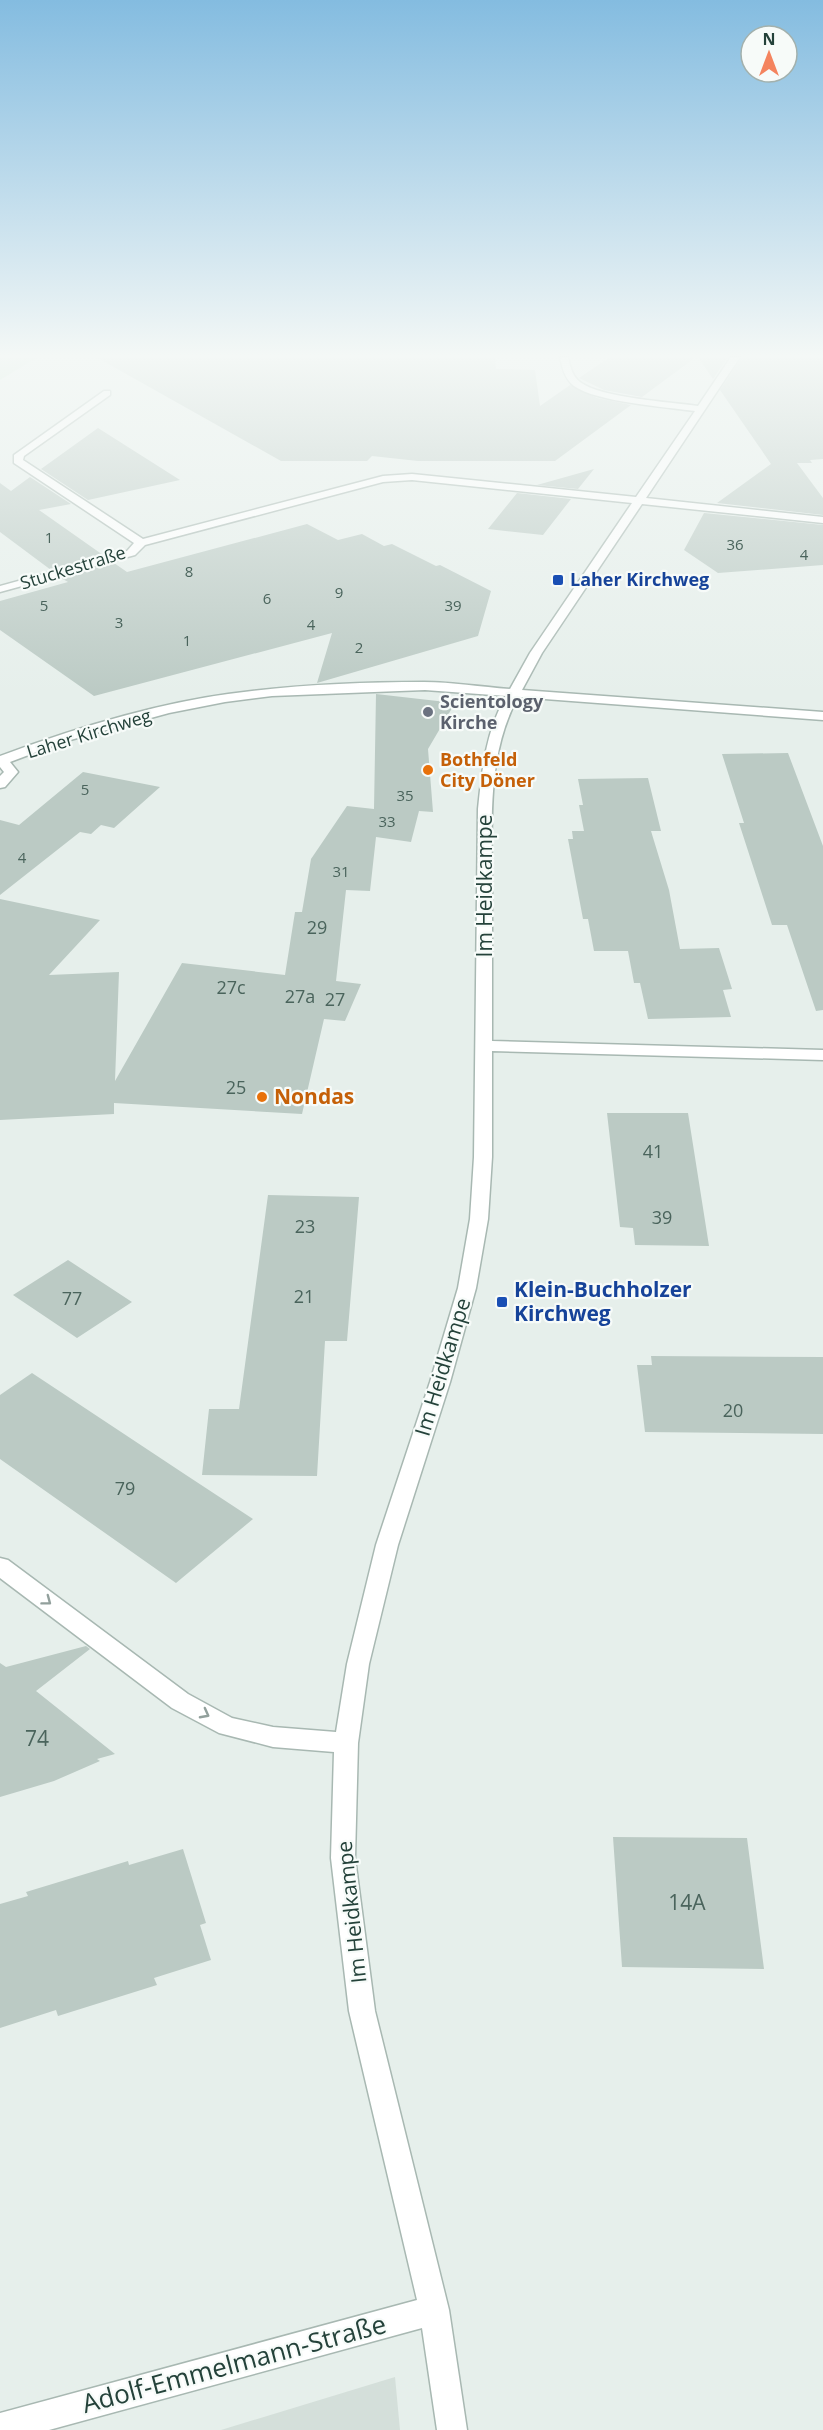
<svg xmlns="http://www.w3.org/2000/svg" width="823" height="2430" font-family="'Open Sans',sans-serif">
	<rect width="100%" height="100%" fill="#e6efeb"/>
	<path fill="#d4dfda" d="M395,2377L400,2430H221Z"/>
	<path fill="#bfe0c8" d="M0,357H38L0,380Z"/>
	<path fill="#bbcac4" d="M96,357H495L496,369L535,370L540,406L570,385L597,398L631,405L555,461H418L372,456L367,461H281Z
		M610,357H696L642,397L604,390L579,378Z
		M698,357H728L713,379Z
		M742,357H823V459L810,460L812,463H797L823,498V515L717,503L771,464L720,390Z
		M98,428L180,480L88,500L41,469Z
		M594,469L578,489L537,485Z
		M30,477L71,504L39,510L103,555L51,570L0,532V483L11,491Z
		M517,493L571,499L543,535L488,529Z
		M704,513L823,525V565L718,573L684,550Z
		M307,524L338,540L362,534L384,546L392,544L436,566L440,565L491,591L478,636L317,683L332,633L94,696L0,630V601L68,582L61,578L114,563L127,572Z
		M376,694L455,703L428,749L433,812L419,811L411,842L376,837L370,891L346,890L336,981L361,984L345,1021L324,1019L302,1114L114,1103V1114L0,1120V899L100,920L49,975L119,972L115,1081L182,963L285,975L295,912H302L311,859L347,806L374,809Z
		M788,753L823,846V1010L816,1011L787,925H772L739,823H744L722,754Z
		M83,772L160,787L114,828L101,825L91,834L80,832L0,895V820L19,825Z
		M648,778L661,831H651L669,890L680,949L719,948L732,989L723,990L731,1017L648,1019L640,983H634L628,951H594L588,919H583L568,839H573L572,831H584L579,805H583L578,779Z
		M607,1113H688L709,1246L635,1245L633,1228L620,1227Z
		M268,1195L359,1197L347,1341H325L317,1476L202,1475L209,1409H239Z
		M68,1260L132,1302L77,1338L13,1295Z
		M651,1356L823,1357V1434L645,1432L637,1365H652Z
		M32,1373L186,1475L253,1519L176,1583L0,1459V1395Z
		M86,1646L90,1649L36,1691L115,1754L97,1759L100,1761L54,1781L0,1797V1663L6,1667Z
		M613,1837L747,1838L764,1969L622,1967Z
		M183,1849L206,1923L200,1925L211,1960L154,1978L157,1985L58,2016L56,2010L0,2028V1904L28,1896L26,1892L128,1861L129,1865Z"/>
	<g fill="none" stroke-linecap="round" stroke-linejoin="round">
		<defs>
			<path id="minor" d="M560,357H568C570,366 572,376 580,382C600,398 671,402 698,406L731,357H740L646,498L823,517V523L642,504L542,653L522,690L823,712V720L518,697C486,755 492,826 492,890C492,940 492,991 492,1041L823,1050V1060L492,1051V1157L488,1219L476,1288L450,1382L398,1545L369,1664L358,1743L355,1858L375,2011L449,2310L467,2430H437L422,2328L49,2430H0V2413L417,2300L349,2011L331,1858L334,1752L273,1747L219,1733L172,1708L0,1578V1558L8,1560L188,1694L232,1718L273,1727L336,1732L347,1664L376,1545L430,1382L458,1288L470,1219L474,1157L478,809C482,769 486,731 506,696L425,690L272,696L225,702L169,713L63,742L10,762L18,772L5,787L0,788V776L4,772L0,767V756C70,730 154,704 228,694C292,685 359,682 424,682C452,682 481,687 510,689L530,653L632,503L412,480L383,482L145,545L135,555L0,592V586L127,551L134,543L14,463V455L104,391H110V395L24,456L23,460L143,539L383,476L412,474L636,497L695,411C666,407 596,402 574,386C565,379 562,368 560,357Z"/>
		</defs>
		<use href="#minor" stroke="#a8b8b2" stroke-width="3"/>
		<use href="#minor" fill="#fff" fill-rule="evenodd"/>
	</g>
	<defs><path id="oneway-chevron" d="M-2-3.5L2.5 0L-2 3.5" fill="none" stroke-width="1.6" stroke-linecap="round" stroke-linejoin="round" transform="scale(1.5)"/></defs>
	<g stroke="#92a09c">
		<use href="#oneway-chevron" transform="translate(47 1601) rotate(37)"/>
		<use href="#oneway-chevron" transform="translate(205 1714) rotate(28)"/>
	</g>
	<linearGradient id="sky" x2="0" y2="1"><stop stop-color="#84bce0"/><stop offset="0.51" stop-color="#f4f8f6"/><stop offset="1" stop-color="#f4f8f6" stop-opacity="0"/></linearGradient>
	<rect width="823" height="697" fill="url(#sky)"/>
	<g fill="#1a4fb4" stroke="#f7fbf9" stroke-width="2">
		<rect x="552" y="574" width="12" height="12" rx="3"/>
		<rect x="496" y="1296" width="12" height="12" rx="3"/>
	</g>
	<circle fill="#6b7280" stroke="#f7fbf9" stroke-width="2" cx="428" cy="712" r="6"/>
	<g fill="#e8710a" stroke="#f7fbf9" stroke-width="2">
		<circle cx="428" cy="770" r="6"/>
		<circle cx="262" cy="1097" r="6"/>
	</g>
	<g text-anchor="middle" stroke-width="4.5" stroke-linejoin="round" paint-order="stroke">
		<g font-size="15" fill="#4a645c">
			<text x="49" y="543">1</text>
			<text x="735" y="550">36</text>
			<text x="804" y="560">4</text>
			<text x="189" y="577">8</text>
			<text x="339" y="598">9</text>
			<text x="267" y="604">6</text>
			<text x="44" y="611">5</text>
			<text x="453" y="611">39</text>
			<text x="119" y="628">3</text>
			<text x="311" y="630">4</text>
			<text x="187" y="646">1</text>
			<text x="359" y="653">2</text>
			<text x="85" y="795">5</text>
			<text x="405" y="801">35</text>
			<text x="387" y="827">33</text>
			<text x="22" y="863">4</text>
			<text x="341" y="877">31</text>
		</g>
		<g font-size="18" fill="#24423a" stroke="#f7fbf9">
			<text transform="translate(73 568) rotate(-17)" y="6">Stuckestraße</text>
			<text transform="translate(89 734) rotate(-17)" y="6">Laher Kirchweg</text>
		</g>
		<g font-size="18" font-weight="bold" fill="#164399" stroke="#f7fbf9" text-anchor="start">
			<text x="570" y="586">Laher Kirchweg</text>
		</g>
		<g font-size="18" font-weight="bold" fill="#5b616d" stroke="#f7fbf9" text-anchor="start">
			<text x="440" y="708">Scientology<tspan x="440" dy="21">Kirche</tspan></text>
		</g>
		<g font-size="18" font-weight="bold" fill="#c56008" stroke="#f7fbf9" text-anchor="start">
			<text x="440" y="766">Bothfeld<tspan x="440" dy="21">City Döner</tspan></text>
		</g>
		<g font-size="18" fill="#4a645c">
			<text x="317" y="934">29</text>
			<text x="231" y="994">27c</text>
			<text x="300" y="1003">27a</text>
			<text x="335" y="1006">27</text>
			<text x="236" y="1094">25</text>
			<text x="653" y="1158">41</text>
			<text x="662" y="1224">39</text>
			<text x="305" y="1233">23</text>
			<text x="304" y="1303">21</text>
			<text x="72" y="1305">77</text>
			<text x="733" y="1417">20</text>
			<text x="125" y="1495">79</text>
		</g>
		<g font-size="21" fill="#24423a" stroke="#f7fbf9">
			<text transform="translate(485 886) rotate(-90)" y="7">Im Heidkampe</text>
			<text transform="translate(443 1367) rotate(-73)" y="7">Im Heidkampe</text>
			<text transform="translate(352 1912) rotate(-96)" y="7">Im Heidkampe</text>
		</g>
		<g font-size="21" font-weight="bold" fill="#c56008" stroke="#f7fbf9" text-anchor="start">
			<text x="274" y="1104">Nondas</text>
		</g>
		<g font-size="21" font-weight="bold" fill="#164399" stroke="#f7fbf9" text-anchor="start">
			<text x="514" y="1297">Klein-Buchholzer<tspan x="514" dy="24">Kirchweg</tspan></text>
		</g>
		<g font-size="21" fill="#4a645c">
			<text x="37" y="1746">74</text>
			<text x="687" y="1910">14A</text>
		</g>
		<g font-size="26" fill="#24423a" stroke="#f7fbf9">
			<text transform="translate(234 2364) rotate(-15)" y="9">Adolf-Emmelmann-Straße</text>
		</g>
	</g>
	<g transform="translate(769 54)"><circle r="28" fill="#f7fbf9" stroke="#a3b1ad" stroke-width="1.5"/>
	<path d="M0-4.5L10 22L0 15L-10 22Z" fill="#f4845f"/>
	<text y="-9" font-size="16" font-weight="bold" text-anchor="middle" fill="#24423a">N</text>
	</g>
</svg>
